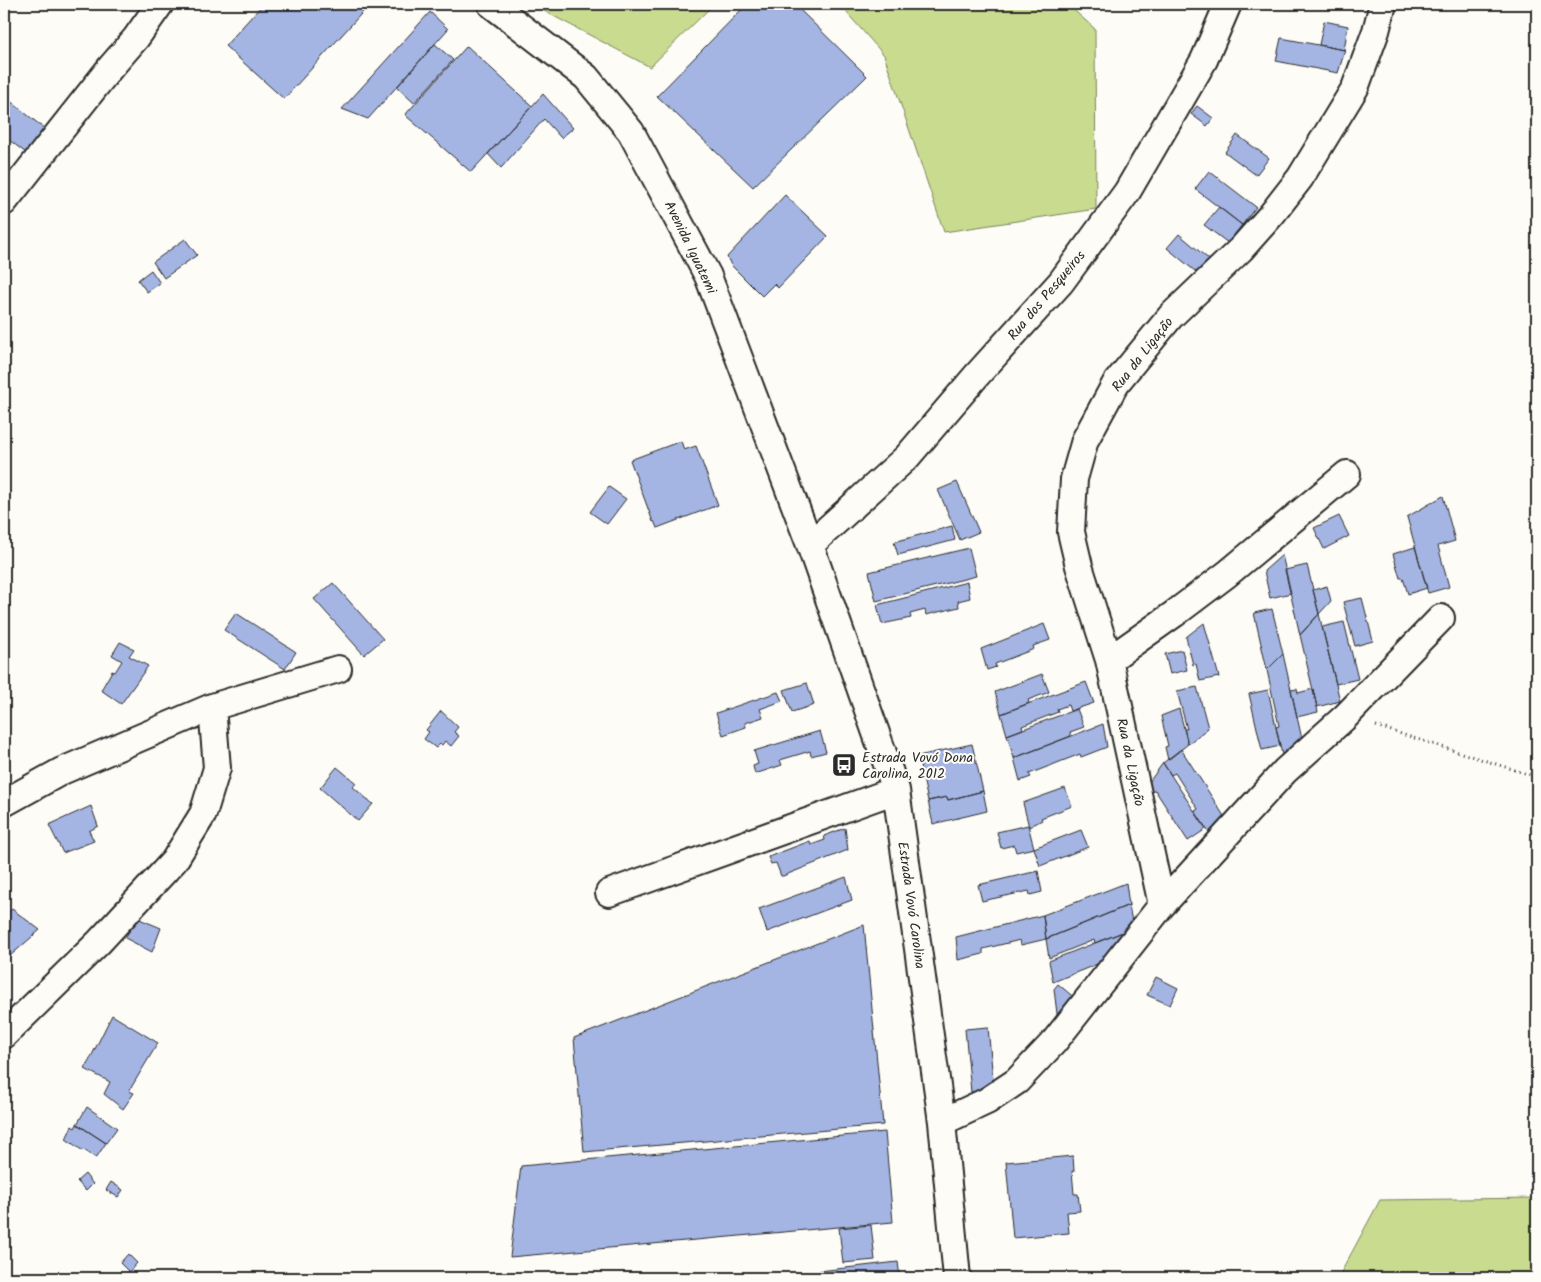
<svg xmlns="http://www.w3.org/2000/svg" width="1541" height="1282" font-family="Kalam,sans-serif">
	<rect width="100%" height="100%" fill="#fdfcf7"/>
	<filter id="ink" filterUnits="userSpaceOnUse"><feTurbulence type="fractalNoise" baseFrequency=".02" numOctaves="2"/><feDisplacementMap in="SourceGraphic" scale="10" xChannelSelector="R" yChannelSelector="G"/><feConvolveMatrix kernelMatrix="1 2 1 2 8 2 1 2 1" color-interpolation-filters="sRGB"/></filter>
	<g filter="url(#ink)">
		<path fill="#c9db8f" stroke="#7a835d" d="M543,4H714L650,67L544,11Z
			M839,4H1067L1095,29L1096,209L944,232L884,55Z
			M1537,1198V1278H1338L1380,1200Z"/>
		<path fill="#a4b5e4" stroke="#2b2b2b" d="M263,4H370L284,99L225,46Z
			M747,4H794L867,76L753,187L657,96Z
			M1344,4H1362L1361,8Z
			M430,12L448,29L368,119L342,109Z
			M1324,21L1348,26L1344,50L1319,45Z
			M1281,38L1345,50L1338,73L1276,61Z
			M435,44L453,60L414,103L397,87Z
			M467,46L532,106L471,172L405,115Z
			M543,94L573,128L561,138L544,119L501,168L488,154Z
			M4,96L45,129L26,153L4,136Z
			M1197,106L1213,118L1207,126L1191,114Z
			M1237,135L1269,158L1256,175L1225,152Z
			M1209,171L1256,207L1242,225L1195,189Z
			M785,195L828,236L778,288L774,284L762,296L731,265L727,257Z
			M1219,207L1242,225L1228,243L1204,225Z
			M1179,234L1212,262L1201,276L1167,248Z
			M185,239L197,255L164,278L153,262Z
			M151,270L160,283L147,292L138,280Z
			M681,441L684,450L696,446L718,505L657,528L654,521L653,522L630,460Z
			M957,482L979,532L960,540L938,490Z
			M609,487L626,499L607,524L590,512Z
			M1443,496L1455,541L1438,546L1449,587L1428,593L1407,517Z
			M1339,516L1349,536L1324,549L1314,528Z
			M952,526L955,540L898,555L894,542Z
			M1415,547L1427,588L1408,594L1403,578H1400L1393,554Z
			M969,548L976,576L876,601L869,572Z
			M1282,555L1291,593L1270,598L1264,571Z
			M1307,565L1319,614L1300,635L1285,570Z
			M967,582L970,598L958,601L959,607L926,615L925,610L910,614L911,618L882,624L877,605Z
			M333,583L383,639L364,655L314,599Z
			M1327,586L1331,601L1319,614L1313,590Z
			M1362,598L1373,641L1355,646L1343,602Z
			M1272,609L1283,654L1267,670L1254,613Z
			M236,613L296,652L285,669L224,630Z
			M1319,614L1340,701L1317,707L1300,635Z
			M1344,622L1358,679L1336,684L1322,627Z
			M1204,623L1219,677L1200,681L1196,664L1193,665L1186,637Z
			M1044,624L1050,640L1033,646L1034,649L995,664L996,667L987,670L981,649Z
			M120,642L134,649L129,656L148,666L121,704L101,690L112,671L115,672L122,661L112,655Z
			M1182,650L1187,670L1170,674L1165,654Z
			M1283,654L1304,748L1284,764L1276,727L1279,726L1267,670Z
			M1042,674L1049,692L1028,700L1029,703L1001,714L995,692Z
			M1086,682L1094,703L1070,711L1068,705L1057,709L1058,712L1022,726L1023,729L1007,735L1001,714Z
			M807,683L814,705L792,712L784,690Z
			M1197,687L1208,728L1188,744L1184,729H1187L1177,691Z
			M1297,689L1298,693L1313,689L1318,712L1297,717L1291,690Z
			M1268,690L1280,746L1262,750L1249,694Z
			M778,692L782,701L760,709L763,717L745,723L746,727L723,735L716,713Z
			M1077,709L1084,727L1070,732L1071,736L1014,758L1007,735Z
			M1179,709L1188,744L1168,760L1165,747L1168,746L1161,716Z
			M441,711L458,727L454,732L459,736L451,746L445,741L442,745L440,744L436,748L424,739L429,732L426,730Z
			M1103,724L1107,747L1081,757L1080,754L1029,774L1031,777L1020,781L1014,758Z
			M820,731L826,752L811,756L810,751L780,760L782,765L755,774L753,766L758,764L754,751Z
			M972,744L983,791L948,800L947,797L928,801L918,756Z
			M1181,749L1231,827L1215,842L1195,811L1198,809L1175,773L1171,775L1163,763Z
			M1163,763L1206,829L1188,841L1155,790L1152,792L1149,782Z
			M337,767L356,783L353,787L373,804L358,821L320,788Z
			M1065,788L1072,806L1041,818L1042,820L1029,827L1023,803Z
			M983,791L987,811L933,824L928,801L947,797L948,800Z
			M91,806L98,826L89,831L94,841L63,853L49,825Z
			M1028,825L1034,848L1016,852L1014,845L1001,848L997,832Z
			M845,828L848,850L783,876H781L776,863L771,864L768,857L810,841L811,845L825,840L824,836Z
			M1081,830L1088,847L1040,866L1034,848Z
			M1038,871L1042,892L1030,895L1029,891L982,901L978,885Z
			M846,877L852,900L767,932L759,909Z
			M1126,883L1129,905L1046,939L1043,915Z
			M1129,905L1133,928L1095,943L1094,940L1049,958L1046,939Z
			M12,909L40,930L10,956L4,950V916Z
			M1043,915L1046,939L1021,945L1020,940L983,949V954L958,960L956,937Z
			M137,918L161,928L152,952L125,938Z
			M864,925L883,1125L584,1152L574,1038Z
			M1133,928L1107,960L1053,982L1049,961Z
			M1156,977L1178,988L1170,1005L1147,995Z
			M1058,984L1077,1000L1058,1022L1054,989Z
			M112,1015L158,1043L129,1091L134,1093L123,1109L104,1094L110,1082L85,1069Z
			M988,1027L994,1090L971,1092L965,1029Z
			M87,1107L117,1128L106,1143L77,1124Z
			M77,1124L106,1143L96,1158L84,1150L83,1151L66,1139L72,1126L75,1128Z
			M885,1132L893,1222L510,1257L521,1166Z
			M1073,1156L1074,1171H1072L1074,1194H1078L1080,1211L1067,1212L1069,1233L1013,1238L1006,1162Z
			M85,1174L93,1184L86,1191L77,1181Z
			M111,1182L123,1190L118,1197L106,1190Z
			M871,1225L875,1260L843,1263L839,1228Z
			M128,1254L137,1263L129,1272L120,1263Z
			M898,1262L900,1278H820L819,1271Z"/>
		<g fill="none" stroke-linecap="round" stroke-linejoin="round">
			<defs>
				<path id="street" d="M491,4L586,77L631,132L708,276L810,545L896,790L942,1122L957,1278
					M4,202L110,68L136,38L160,4
					M810,545L907,457L977,375L1061,282L1127,192L1204,60L1228,4
					M1109,660L1174,614L1227,574L1347,474
					M4,803L62,771L212,707L338,669
					M609,893L896,790
					M1162,905L1109,660L1079,566L1071,532L1074,479L1085,440L1116,383L1171,316L1241,249L1272,214L1300,178L1355,88L1376,31L1383,4
					M4,1035L99,942L174,861L203,814L217,768L212,707
					M942,1122L987,1101L1017,1081L1054,1042L1162,905L1285,771L1345,717L1441,618"/>
			</defs>
			<use href="#street" stroke="#2b2b2b" stroke-width="30"/>
			<path stroke="#2b2b2b" stroke-width="3" stroke-dasharray="1 4" stroke-linecap="butt" d="M1376,726L1537,777"/>
			<use href="#street" stroke="#fdfcf7" stroke-width="26"/>
		</g>
	</g>
	<defs>
		<symbol id="bus-square" viewBox="-11 -11 22 22"><rect x="-9" y="-9" width="18" height="18" rx="4" fill="#2b2b2b" stroke="#fdfcf7"/><path d="M-5-6H5V4H4V6H2V4H-2V6H-4V4H-5ZM-3.5-4V0h7V-4ZM-3.5 1.2v1.5H-2V1.2ZM2 1.2v1.5H3.5V1.2Z" fill="#fff"/></symbol>
	</defs>
	<g fill-rule="evenodd">
		<use href="#bus-square" x="830" y="751" width="28" height="28"/>
	</g>
	<g text-anchor="middle" stroke-width="4" stroke-linejoin="round" paint-order="stroke">
		<g font-size="14" fill="#2b2b2b" stroke="#fdfcf7">
			<text transform="translate(691 247) rotate(64)" y="5">Avenida Iguatemi</text>
			<text transform="translate(1046 295) rotate(-50)" y="5">Rua dos Pesqueiros</text>
			<text transform="translate(1142 354) rotate(-52)" y="5">Rua da Ligação</text>
			<text transform="translate(1131 762) rotate(78)" y="5">Rua da Ligação</text>
			<text transform="translate(912 905) rotate(82)" y="5">Estrada Vovó Carolina</text>
		</g>
		<g font-size="14" fill="#2b2b2b" stroke="#fdfcf7" text-anchor="start">
			<text x="862" y="762">Estrada Vovó Dona<tspan x="862" dy="16">Carolina, 2012</tspan></text>
		</g>
	</g>
	<rect width="1541" height="1282" fill="none" stroke="#fdfcf7" stroke-width="20"/>
	<rect x="10" y="10" width="1521" height="1262" fill="none" stroke="#2b2b2b" stroke-width="2" filter="url(#ink)"/>
</svg>
